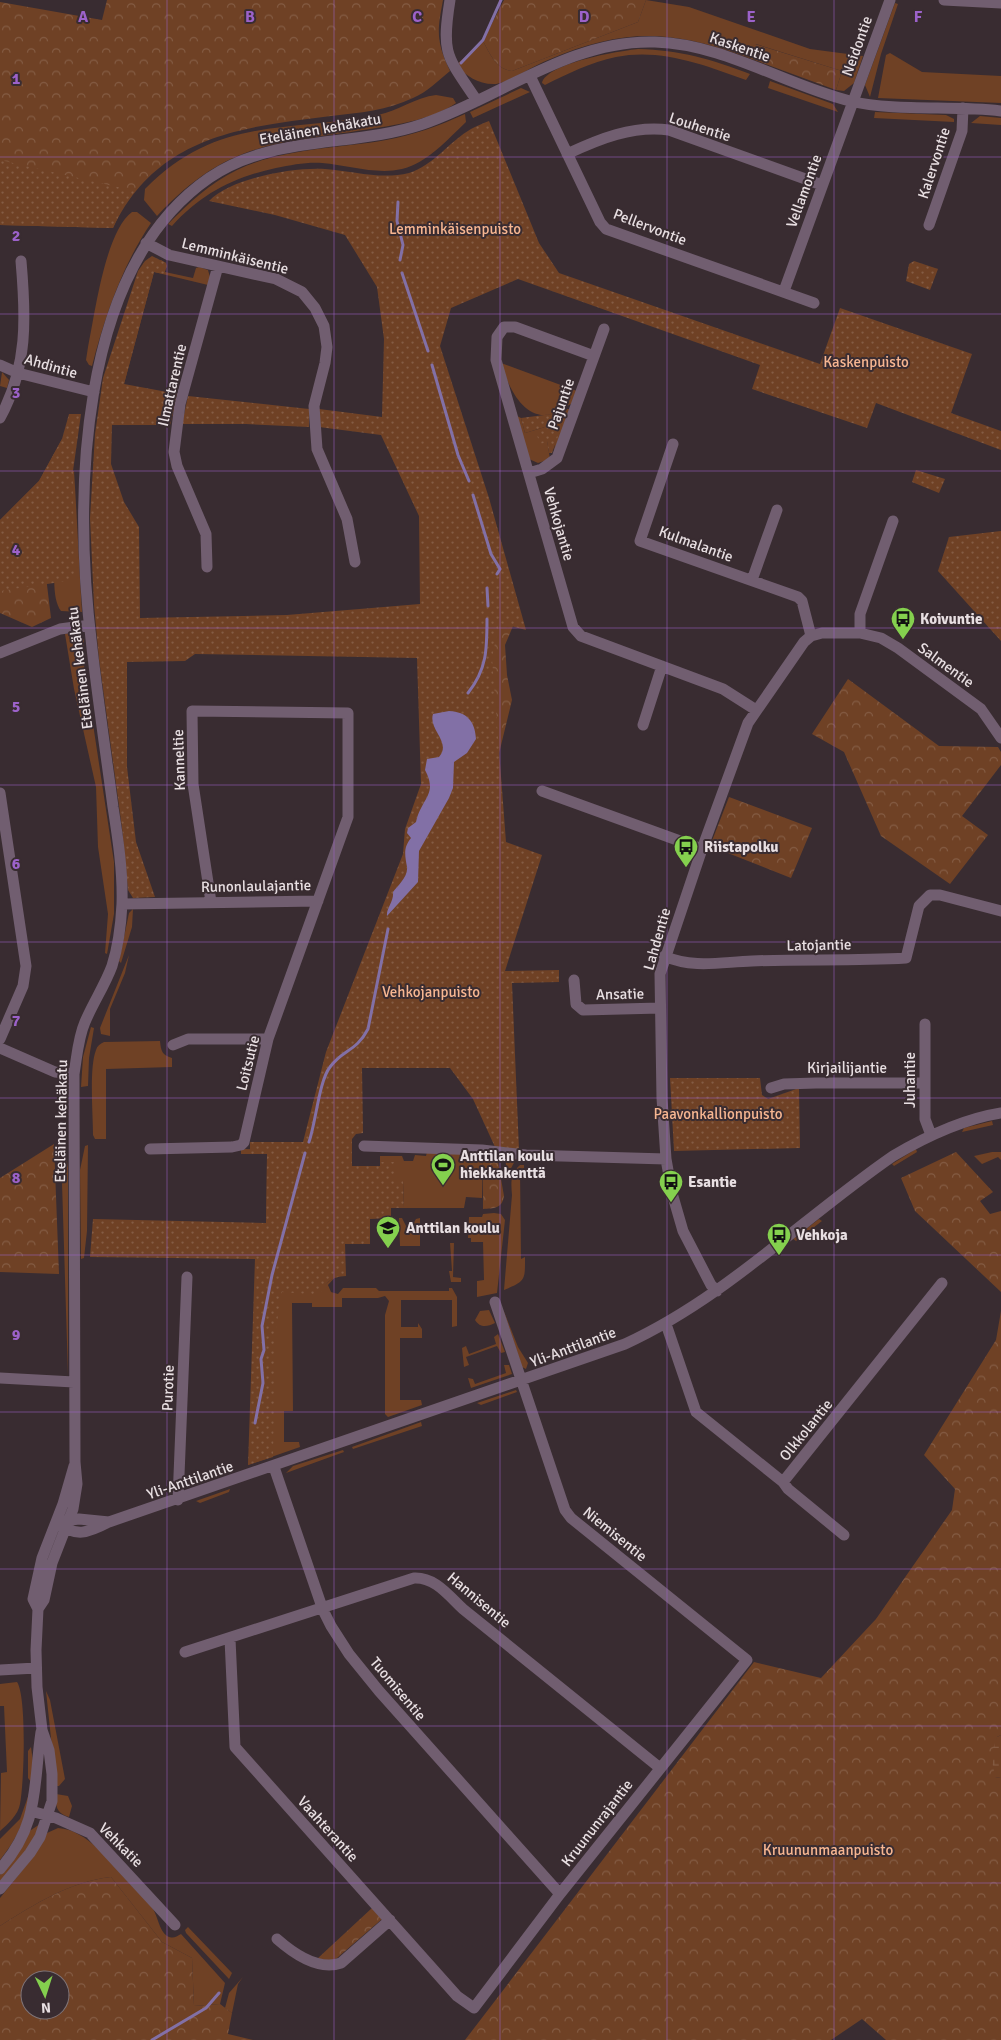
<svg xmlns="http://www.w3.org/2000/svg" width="1001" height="2040" font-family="Signika,sans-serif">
	<defs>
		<pattern id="forest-crowns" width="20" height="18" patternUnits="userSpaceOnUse" patternTransform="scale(1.25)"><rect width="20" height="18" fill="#6f4125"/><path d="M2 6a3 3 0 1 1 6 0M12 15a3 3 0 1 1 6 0" fill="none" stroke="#845c44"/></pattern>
		<pattern id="wetland-marsh" width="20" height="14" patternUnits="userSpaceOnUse" patternTransform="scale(1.25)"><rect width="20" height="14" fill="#6f4125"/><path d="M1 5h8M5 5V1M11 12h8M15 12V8" fill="none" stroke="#845c44"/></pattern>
		<pattern id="park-dots" width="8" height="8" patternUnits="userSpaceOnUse" patternTransform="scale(1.25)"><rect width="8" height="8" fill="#6f4125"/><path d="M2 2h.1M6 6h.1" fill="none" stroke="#845c44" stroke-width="1.8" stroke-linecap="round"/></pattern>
	</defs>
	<rect width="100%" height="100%" fill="#392c31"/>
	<path fill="#6f4125" d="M646,0L689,7L810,49L863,56L854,83L844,91L836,90L842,71L756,44L741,55C667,29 621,29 548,60C534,65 510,82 496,84C479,85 466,76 456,65L483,41C490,54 496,69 512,71L638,22Z
		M895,3L898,4L881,54L870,97L865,85Z
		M638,49C680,50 711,59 750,74L746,80C704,65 661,48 616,57C591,62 567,74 545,85L542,83C547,63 619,51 638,49Z
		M890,53L922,72L1001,76V103L878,98L886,55Z
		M770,81L833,104L838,112L768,88Z
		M521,88L530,92L473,118L470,112Z
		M436,95L453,98L456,103C435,118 402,124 376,128C280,144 230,138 157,216L144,200L145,189C218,115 287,133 378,115C398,111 416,97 436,95Z
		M875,112L946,115L954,119V122L874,118Z
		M465,114L466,122C447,140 427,163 402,169C376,175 348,165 322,163C306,162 292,165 276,168C234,177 201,194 172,226L168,224C189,203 210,183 237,170C283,148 336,149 386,140C413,135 439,126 465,114Z
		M980,116L1001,118V125L971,123Z
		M132,212H137L151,223C122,266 105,316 92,366L89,365L86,360L88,347C95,314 105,232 132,212Z
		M161,260L166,263L165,272L193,278L196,268L199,267L208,270L210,277L208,285L154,272L124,384L134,395L117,380L155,263Z
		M501,363L577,391L573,403C566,406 559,412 552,414C523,422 507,384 501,363Z
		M2,372L9,380L7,388L0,386Z
		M567,409H570L553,456L557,433L562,425L557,421L560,415Z
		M517,416L521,418L525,433L545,427L550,459L538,463L529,459Z
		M72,471H74C77,517 79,565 82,612L61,611C43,587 66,500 72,471Z
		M74,632L78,633L84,640V665L114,862V914L107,954L105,953L108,914L98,847L96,787L74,689L65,634Z
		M133,909L132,927L121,963L119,961L129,913Z
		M129,955L125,973L110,1009V1036L101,1034L100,1028Z
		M91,1027L94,1028L89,1058L88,1086L81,1087L83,1057Z
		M160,1041C161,1051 162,1055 172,1058V1067L106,1069V1139H95L93,1135C93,1114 89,1068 96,1050C97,1046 100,1044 104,1042Z
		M992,1121L993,1125L962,1132L964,1128Z
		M88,1145L87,1231L84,1258L81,1259L80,1170L85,1146Z
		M63,1147L68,1166V1375L61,1151Z
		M245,1149L352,1151V1166H369L324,1285L336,1276L328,1285L331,1292L338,1294L343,1288H376L379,1291H449V1288H452L457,1297V1326L452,1327V1300H401V1327H418V1323L422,1329V1338H400V1400H421L422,1405L388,1417L385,1414V1315L389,1301L385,1296L378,1298H342V1307H312V1303H292L293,1411H284V1442H299L300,1447L248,1465L266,1285L267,1154H241V1150Z
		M916,1149L917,1152L894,1166L892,1164Z
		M427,1152L483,1155L482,1198L466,1197L464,1208H404L403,1181H395V1162H380V1156H402L404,1161H413L415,1155L426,1156Z
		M992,1152H1001V1160L998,1157L982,1164L974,1156Z
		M505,1158L516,1159L509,1172H507Z
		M520,1165H524V1169H520L521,1259L525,1257C525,1280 526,1281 504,1290L512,1195C511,1183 510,1174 520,1165Z
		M494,1213L501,1214L505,1220L497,1293L477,1297V1281L484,1280L483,1242H471V1238H468L469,1217H482L483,1214Z
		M399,1218H402L406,1226L413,1224L416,1219L420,1218V1246H400Z
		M819,1219L822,1221L796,1241L793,1239Z
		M450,1243H454L453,1277L461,1278V1282H451L449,1271H452Z
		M503,1309L518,1347L528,1363L526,1369L522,1367Z
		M489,1310L495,1323C487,1327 480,1328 475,1320L480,1311Z
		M498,1334L505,1352L501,1353L497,1346L466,1357L469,1365L464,1367L462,1348L466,1346L469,1354L496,1344L494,1337Z
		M504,1365H509L512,1374L471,1388L468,1378L473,1379L475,1384L506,1373Z
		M516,1390L517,1392L481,1405L477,1403Z
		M421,1422L422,1426L353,1449L352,1447Z
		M343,1450L344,1452L286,1473L293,1466Z
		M230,1489L229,1492L200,1503L196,1501Z
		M17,1682C27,1697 24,1784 20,1804C18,1815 8,1824 0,1831L1,1773L7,1772L4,1706H0V1714V1684Z
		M46,1691L50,1700L65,1779L59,1786H56Z
		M31,1747L34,1769L31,1782L28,1778V1751Z
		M30,1791C28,1817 16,1840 0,1860V1839L20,1819Z
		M56,1794L68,1796L72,1806L69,1817C57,1813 55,1807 56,1794Z
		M40,1824L32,1843L0,1883V1875L15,1856L28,1832Z
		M58,1828C88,1830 111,1863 129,1883C137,1892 147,1900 153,1909C158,1917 159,1930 167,1936C173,1939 176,1937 181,1934L225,1983L220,2004L194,2006L192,1958L162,1942L111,1877C71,1881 33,1905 0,1926V1898L28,1863L47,1833Z
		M188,1927L232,1973L229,1979L186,1933L185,1930Z
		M243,1977L238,1984L232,2013L225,2008L229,1993Z"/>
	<path fill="url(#forest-crowns)" fill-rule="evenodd" d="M107,0H443C437,32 436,41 450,71C438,81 427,92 413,98C388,110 359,113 331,116C241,127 157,136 113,228L0,225V2L102,20Z
		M504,0H646L638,22L512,71C496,69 490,54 483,41Z
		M755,44L842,71L836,90L741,55Z
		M62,439L44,560L51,618L32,627L0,613V520L39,481Z
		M475,613L513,626L505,645L507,675L512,700L495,770Z
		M848,679L939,746L998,747L1001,752V765L962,816L988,835L950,884L881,836L844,752L812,734Z
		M729,797L812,828L791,878L710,846Z
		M54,1144L59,1274L0,1272V1178Z
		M956,1152L993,1192L980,1201L990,1214L1001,1211V1292L915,1211L901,1178Z
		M483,1155L497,1156L504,1196C502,1209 494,1208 483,1209Z
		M1001,1311V1735L997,1737L995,1777L1001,1778V2040H886L862,2019L831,2040H465L754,1662L821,1678L876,1619L952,1510L955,1489L924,1455L996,1340Z
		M111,1877L162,1942L192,1958L194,2006L220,2004L232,2013L228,2034L253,2040H0V1926C33,1905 71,1881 111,1877ZM30,1980H60V2010H30Z
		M372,1908L382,1919L337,1958L331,1961L317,1959Z"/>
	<path fill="url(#wetland-marsh)" d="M1001,1735V1778L995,1777L991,1755L997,1737Z"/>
	<path fill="url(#park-dots)" d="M489,121L539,243L559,273L820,364L840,308L972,354L951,413L1001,431V450L876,403L867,428L752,389L760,365L518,279L451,308L440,346L489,498L526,630L499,623L492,658L506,842L542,855L505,971L559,970V982L512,983L519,1150L495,1147L473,1099L450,1068H362L363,1133L356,1134L352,1139V1166H380V1162H395V1180H403L404,1208H391V1218L370,1219V1244H345L346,1276C331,1277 325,1282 320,1295L282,1292L276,1328L273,1457L248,1465L255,1259L90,1257L93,1219L266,1223L267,1154H250V1142H303L326,1052L403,854L405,829L421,784L417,658L195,654L185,661L127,662V767L136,842L155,897L133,898L128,890L122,828L99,659L94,605L90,518L95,434L103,378L138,271L145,261L152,256L166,263L167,266L164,274L154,272L124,384L178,394L170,425H112L111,464L124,502L139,527L140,618L287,615L420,604L419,516L381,435L319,427V409L382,417L384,339L377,287L345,235L275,215L209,201C231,178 294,167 325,169C353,171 381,180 409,173C433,166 450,141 471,129C477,126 483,123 489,121Z
		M0,160L135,191L122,209L113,228L0,225Z
		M914,261L938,269L930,290L906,281L909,264Z
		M188,396L309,409V427L246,424H182Z
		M69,414H81L73,471L74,580L0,591V520L39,481L62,439Z
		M552,414L562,425L552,453H549L547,441L541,444L537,436L545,427L525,433L521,418Z
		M916,470L945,479L939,493L912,482Z
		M1001,531V641L938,571L949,537Z
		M670,1078H760L762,1095L768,1099L799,1088L800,1148L674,1151Z"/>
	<path fill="#8270a6" d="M449,711C467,712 475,721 476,739L467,753L454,762L453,788L449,798L419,851L418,882L387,916C386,908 394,902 393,892C398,885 408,877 407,867C405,855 403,848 411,838L407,833L408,828L416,822C422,797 438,795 425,770L427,759L439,757C452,742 428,730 433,714Z"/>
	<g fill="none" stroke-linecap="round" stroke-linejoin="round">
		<path stroke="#8270a6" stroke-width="3" d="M461,63L483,40L501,0
			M398,202L397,221L403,245L400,260
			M402,273L428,351
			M432,365L458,455L469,481
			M473,495L491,554L500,569L497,574
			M487,588L488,606
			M468,693C487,669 487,649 487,619
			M309,1142C316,1122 319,1081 330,1067C343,1049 356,1052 368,1029L388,929
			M255,1423L263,1383L261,1359L264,1350L262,1326L272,1275L305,1153
			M152,2040L206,2008L219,1993"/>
		<path stroke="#715e70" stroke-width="11" d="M450,0C441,55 447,56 477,101
			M944,0L1001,3
			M530,76L600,222L606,229L814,303
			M567,154C599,139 633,125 669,130L822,185
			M929,225L962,131L963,108
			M146,243L169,255L276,279L302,292L315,308L324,326L327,347L325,363L314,406L317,449L347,519L355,562
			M784,291L890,0
			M594,356L515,327H504L497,337L496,360L573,627L581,636L723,689L756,710
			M0,365L18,373L94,392
			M0,418C28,366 26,318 21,261
			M673,444L640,541L798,597L802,601L811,636
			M529,473L542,469L557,458L604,329
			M207,567L206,534L177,466L174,452L180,404L218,266
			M752,580L777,510
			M860,633V614L893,521
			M0,653L60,629L89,625
			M643,725L662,666
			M542,791L702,849
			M0,793L26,966L23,986L0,1039
			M122,904L318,901
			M664,956C694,969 721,962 752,961C803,959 855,961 906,958L919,906L930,895H940L1001,911
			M574,980L576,1004L583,1010L660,1008
			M925,1024V1119L931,1135
			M173,1045L188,1039H268
			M0,1048L55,1072L74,1074
			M771,1088L784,1084L816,1083H924
			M364,1146L482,1150L526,1155L666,1159
			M150,1149L232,1147L241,1145L244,1142L268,1039L348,817V713L192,711L193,784L211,902
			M717,1291L711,1285L683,1231L672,1193L666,1159L662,1098L660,974L702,849L748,723L804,642L811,636L822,633H860L881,638L898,648L981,709L1001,738
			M666,1324L696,1412L783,1482L942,1283
			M0,1378L74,1382
			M274,1467L323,1610L331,1626L349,1654L379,1691L560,1894
			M783,1482L788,1489L844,1535
			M178,1500L187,1277
			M64,1521L79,1519L109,1522
			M56,1522C76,1538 88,1533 109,1522L625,1344C725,1298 803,1218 893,1156C927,1136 963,1119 1001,1113
			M38,1609L33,1599L42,1558L63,1504L74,1466
			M230,1639L235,1747L457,1996L474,2008L560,1894L747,1660L571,1518L565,1510L495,1302
			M185,1652L414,1578C435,1577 448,1595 463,1609L660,1768
			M0,1670L36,1668
			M31,1811L56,1818L90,1833L175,1925
			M0,1869C40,1824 33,1786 41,1732
			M0,1889L30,1853L40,1837L52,1801V1774L49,1750L42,1730L37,1687L36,1650L38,1609L44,1600L52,1563L73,1509L77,1484L75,1462L74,1074C77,1056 78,1038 85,1022C93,1003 105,985 112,966C118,947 121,924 122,904C123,872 118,839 113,807C106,754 98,701 92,648C74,503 75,271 209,178C273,134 352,148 423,124C499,98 571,39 655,42C724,44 785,85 850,101C896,112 953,105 1001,111
			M277,1939C294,1954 318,1971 341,1963L390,1920"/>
	</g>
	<path fill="none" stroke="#9c62ca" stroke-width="1" stroke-opacity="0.55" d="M167,0V2040M334,0V2040M500,0V2040M667,0V2040M834,0V2040M0,157H1001M0,314H1001M0,471H1001M0,628H1001M0,785H1001M0,942H1001M0,1098H1001M0,1255H1001M0,1412H1001M0,1569H1001M0,1726H1001M0,1883H1001"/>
	<defs>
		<symbol id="bus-pin" viewBox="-11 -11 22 30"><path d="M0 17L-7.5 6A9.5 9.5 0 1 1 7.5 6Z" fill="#84d04e" stroke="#392c31"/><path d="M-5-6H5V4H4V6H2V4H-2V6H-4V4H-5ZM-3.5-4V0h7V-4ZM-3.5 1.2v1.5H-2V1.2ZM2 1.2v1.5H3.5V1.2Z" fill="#111"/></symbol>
		<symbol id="stadium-pin" viewBox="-11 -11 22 30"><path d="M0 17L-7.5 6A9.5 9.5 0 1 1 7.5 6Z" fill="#84d04e" stroke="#392c31"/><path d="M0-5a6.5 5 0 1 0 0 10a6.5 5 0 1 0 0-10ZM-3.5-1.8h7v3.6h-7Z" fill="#111"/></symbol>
		<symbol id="school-pin" viewBox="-11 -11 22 30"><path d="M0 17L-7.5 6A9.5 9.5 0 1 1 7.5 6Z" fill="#84d04e" stroke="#392c31"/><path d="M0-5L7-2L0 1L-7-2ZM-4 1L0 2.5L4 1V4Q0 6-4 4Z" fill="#111"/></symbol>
	</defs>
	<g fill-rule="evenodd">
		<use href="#bus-pin" x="889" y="605" width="28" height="38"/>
		<use href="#bus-pin" x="672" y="833" width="28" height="38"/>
		<use href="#stadium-pin" x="429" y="1151" width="28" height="38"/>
		<use href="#bus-pin" x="657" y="1168" width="28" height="38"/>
		<use href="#school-pin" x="374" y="1214" width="28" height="38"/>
		<use href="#bus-pin" x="765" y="1221" width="28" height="38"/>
	</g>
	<g text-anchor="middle" stroke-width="4" stroke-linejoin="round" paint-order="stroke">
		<g font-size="15" fill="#e8dfe2" stroke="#392c31">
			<text transform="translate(857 46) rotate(-70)" y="5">Neidontie</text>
			<text transform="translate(740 47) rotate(19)" y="5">Kaskentie</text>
			<text transform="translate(700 127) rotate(18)" y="5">Louhentie</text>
			<text transform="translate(320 129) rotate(-10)" y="5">Eteläinen kehäkatu</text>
			<text transform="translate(934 163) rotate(-72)" y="5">Kalervontie</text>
			<text transform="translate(804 191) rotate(-70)" y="5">Vellamontie</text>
			<text transform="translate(650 227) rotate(21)" y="5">Pellervontie</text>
			<text transform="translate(235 256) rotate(14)" y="5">Lemminkäisentie</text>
			<text transform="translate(51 366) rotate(16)" y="5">Ahdintie</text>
			<text transform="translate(172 385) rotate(-77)" y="5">Ilmattarentie</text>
			<text transform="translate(561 404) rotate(-71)" y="5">Pajuntie</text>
			<text transform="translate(559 524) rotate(74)" y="5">Vehkojantie</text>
			<text transform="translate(696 544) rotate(20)" y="5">Kulmalantie</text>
			<text transform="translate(946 665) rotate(36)" y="5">Salmentie</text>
			<text transform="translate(80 668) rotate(-97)" y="5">Eteläinen kehäkatu</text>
			<text transform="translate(179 760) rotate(-92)" y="5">Kanneltie</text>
			<text transform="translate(256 886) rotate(-1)" y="5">Runonlaulajantie</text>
			<text transform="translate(657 939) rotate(-74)" y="5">Lahdentie</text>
			<text transform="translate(819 945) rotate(-1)" y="5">Latojantie</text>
			<text transform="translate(620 994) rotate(-1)" y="5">Ansatie</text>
			<text transform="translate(248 1063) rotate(-76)" y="5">Loitsutie</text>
			<text x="847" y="1073">Kirjailijantie</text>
			<text transform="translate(910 1080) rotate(-90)" y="5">Juhantie</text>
			<text transform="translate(61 1121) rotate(-89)" y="5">Eteläinen kehäkatu</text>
			<text transform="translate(573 1347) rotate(-20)" y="5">Yli-Anttilantie</text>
			<text transform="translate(168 1388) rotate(-88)" y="5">Purotie</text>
			<text transform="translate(806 1430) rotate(-51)" y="5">Olkkolantie</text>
			<text transform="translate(190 1480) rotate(-19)" y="5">Yli-Anttilantie</text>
			<text transform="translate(615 1534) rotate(39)" y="5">Niemisentie</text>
			<text transform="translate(479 1600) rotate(40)" y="5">Hannisentie</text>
			<text transform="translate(398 1689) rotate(50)" y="5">Tuomisentie</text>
			<text transform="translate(597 1823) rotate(-52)" y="5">Kruununrajantie</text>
			<text transform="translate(328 1829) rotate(48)" y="5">Vaahterantie</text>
			<text transform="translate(121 1845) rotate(45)" y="5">Vehkatie</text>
		</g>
		<g font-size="15" fill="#f7b691" stroke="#392c31">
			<text x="455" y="234">Lemminkäisenpuisto</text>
			<text x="866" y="367">Kaskenpuisto</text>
			<text x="431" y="997">Vehkojanpuisto</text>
			<text x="718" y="1119">Paavonkallionpuisto</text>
			<text x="828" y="1855">Kruununmaanpuisto</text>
		</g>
		<g font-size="15" font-weight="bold" fill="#e8dfe2" stroke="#392c31" text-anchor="start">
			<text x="920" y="624">Koivuntie</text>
			<text x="704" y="852">Riistapolku</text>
			<text x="460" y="1161">Anttilan koulu<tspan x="460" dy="17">hiekkakenttä</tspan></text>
			<text x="688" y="1187">Esantie</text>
			<text x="406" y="1233">Anttilan koulu</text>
			<text x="796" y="1240">Vehkoja</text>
		</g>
	</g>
	<g font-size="16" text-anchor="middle" font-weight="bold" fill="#9c62ca" stroke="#392c31" stroke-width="4" stroke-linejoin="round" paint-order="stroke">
		<text x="83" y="22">A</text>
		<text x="250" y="22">B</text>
		<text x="417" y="22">C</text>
		<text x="584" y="22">D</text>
		<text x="751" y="22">E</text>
		<text x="918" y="22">F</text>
		<text x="16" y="84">1</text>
		<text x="16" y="241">2</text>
		<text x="16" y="398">3</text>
		<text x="16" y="555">4</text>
		<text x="16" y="712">5</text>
		<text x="16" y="869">6</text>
		<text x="16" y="1026">7</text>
		<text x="16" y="1183">8</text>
		<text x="16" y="1340">9</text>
	</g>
	<g transform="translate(45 1995) rotate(176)"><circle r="24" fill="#392c31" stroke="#7f7478"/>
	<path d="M0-4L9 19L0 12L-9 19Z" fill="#84d04e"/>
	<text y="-8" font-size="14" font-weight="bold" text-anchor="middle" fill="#e8dfe2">N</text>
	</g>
</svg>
